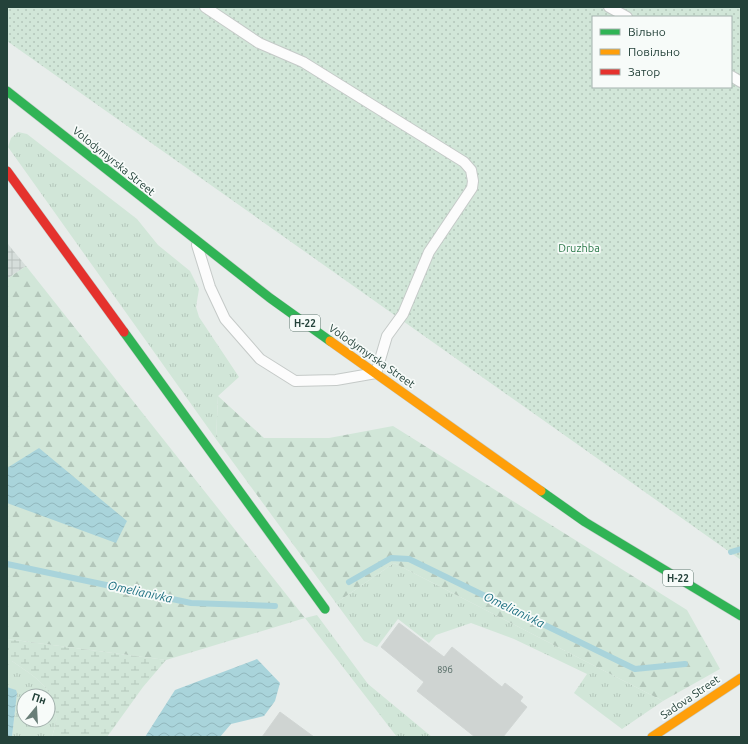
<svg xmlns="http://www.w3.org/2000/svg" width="748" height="744" font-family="Ubuntu,sans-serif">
	<defs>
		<pattern id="industrial-grid" width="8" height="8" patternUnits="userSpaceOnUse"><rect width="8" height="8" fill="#d6dedb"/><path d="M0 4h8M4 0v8" fill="none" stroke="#b8c0bd"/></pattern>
		<pattern id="grass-tufts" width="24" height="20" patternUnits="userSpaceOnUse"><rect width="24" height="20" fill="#d1e6d8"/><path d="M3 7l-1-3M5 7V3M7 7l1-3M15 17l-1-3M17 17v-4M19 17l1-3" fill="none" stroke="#b3c6ba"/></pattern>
		<pattern id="forest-firs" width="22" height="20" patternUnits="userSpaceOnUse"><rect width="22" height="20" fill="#d1e6d8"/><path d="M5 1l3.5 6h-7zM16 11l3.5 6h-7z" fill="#b3c6ba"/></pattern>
		<pattern id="wetland-marsh" width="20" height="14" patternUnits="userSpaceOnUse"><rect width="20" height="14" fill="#d1e6d8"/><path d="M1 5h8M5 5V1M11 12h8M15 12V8" fill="none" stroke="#b3c6ba"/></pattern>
		<pattern id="park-dots" width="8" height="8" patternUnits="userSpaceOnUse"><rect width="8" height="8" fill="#d1e6d8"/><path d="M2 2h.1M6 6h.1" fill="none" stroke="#b3c6ba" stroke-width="1.8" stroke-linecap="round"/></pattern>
		<pattern id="water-waves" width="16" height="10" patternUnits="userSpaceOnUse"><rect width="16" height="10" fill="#a9d4db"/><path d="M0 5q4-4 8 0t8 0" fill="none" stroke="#91b7bd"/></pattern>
	</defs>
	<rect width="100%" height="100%" fill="#e8edeb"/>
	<path fill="url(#industrial-grid)" d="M7,243L26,266L7,279Z"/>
	<path fill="url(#grass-tufts)" fill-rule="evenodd" d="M18,132L27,134L137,219L158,245L190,271L199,289L196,307L199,317L239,377L218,396L216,439L8,147L11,138Z
		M394,563L663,701L622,729L574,693L587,674L514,639L471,623L436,635L429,643L398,619L377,647L364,641L336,603Z
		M317,615L368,684L432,737H397L305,618Z
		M7,661H12C33,676 55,687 56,716C57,722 54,730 52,737H12L17,693L15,690L7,687ZM24,696H48V720H24Z"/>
	<path fill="url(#forest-firs)" d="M26,266L305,618L166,660L7,639V279Z
		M218,396L264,438H329L393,426L687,610L720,669L663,701L394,563L336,603L216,439Z"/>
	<path fill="url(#wetland-marsh)" d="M7,639L166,660L143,687L107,737H52C54,730 57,722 56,716C55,687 33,676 12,661H7Z"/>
	<path fill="url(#park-dots)" fill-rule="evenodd" d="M7,7H741V560L7,41ZM593,17H731V87H593Z"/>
	<path fill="url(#water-waves)" d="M39,448L127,521L116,543L7,503V468Z
		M257,659L280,683L275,701L264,716L231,724L220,737H145L175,690Z
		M7,687L16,690L17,693L12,737H7Z"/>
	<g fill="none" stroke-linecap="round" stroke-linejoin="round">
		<path stroke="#a9d4db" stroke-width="6" d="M731,552L741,549
			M7,564L191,603L275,606
			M349,582L391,558L409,559L635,669L685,664"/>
	</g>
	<path fill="#cfd4d2" stroke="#d1d6d4" d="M399,623L444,657L452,647L502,687L505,683L523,697L520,701L527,707L503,737H475L417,691L424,682L381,647Z
		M280,712L314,737H262Z"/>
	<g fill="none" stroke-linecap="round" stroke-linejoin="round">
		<defs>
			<path id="lane" d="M609,7L627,17
				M731,76L741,82
				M197,245L210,287L225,319L260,359L295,381L336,380L376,373L387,336L403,314L429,252L472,188L473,181L471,170L464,162L303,62L259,43L205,7"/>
			<path id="fast" d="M7,91L270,298L330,341
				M124,332L325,609
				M541,491L585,522L741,616"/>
			<path id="slow" d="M330,341L541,491
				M652,737L741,678"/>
			<path id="jam" d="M7,171L124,332"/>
		</defs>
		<use href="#lane" stroke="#c5cac8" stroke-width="12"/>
		<use href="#fast" stroke="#c3cbc8" stroke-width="10"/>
		<use href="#slow" stroke="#c3cbc8" stroke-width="10"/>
		<use href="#jam" stroke="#c3cbc8" stroke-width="10"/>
		<use href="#lane" stroke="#fcfcfc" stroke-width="10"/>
		<use href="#fast" stroke="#30b455" stroke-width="9"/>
		<use href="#slow" stroke="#ff9f0a" stroke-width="9"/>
		<use href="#jam" stroke="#e5322d" stroke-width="9"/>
	</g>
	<g text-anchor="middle" stroke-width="3.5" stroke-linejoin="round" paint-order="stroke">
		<g font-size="9" fill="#506761">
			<text x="445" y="673">89б</text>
		</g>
		<g fill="#f7fbf9" stroke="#637a73" stroke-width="1">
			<rect x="290" y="315" width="30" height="16" rx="3"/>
			<rect x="663" y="570" width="30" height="16" rx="3"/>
		</g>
		<g font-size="10" font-weight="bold" fill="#24423a">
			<text x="305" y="327">Н-22</text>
			<text x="678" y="582">Н-22</text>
		</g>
		<g font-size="11" fill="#24423a" stroke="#f7fbf9">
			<text transform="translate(114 161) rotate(39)" y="4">Volodymyrska Street</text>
			<text transform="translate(372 356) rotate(35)" y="4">Volodymyrska Street</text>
			<text transform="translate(690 697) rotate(-34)" y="4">Sadova Street</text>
		</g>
		<g font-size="11" fill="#2d7a4b" stroke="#f7fbf9">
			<text x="579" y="252">Druzhba</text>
		</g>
		<g font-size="12" font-style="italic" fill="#1c6f80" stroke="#f7fbf9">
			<text transform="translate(140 592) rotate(12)" y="4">Omelianivka</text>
			<text transform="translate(514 610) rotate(26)" y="4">Omelianivka</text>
		</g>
	</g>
	<rect width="748" height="744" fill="none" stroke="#24423a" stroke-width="16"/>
	<rect x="592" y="16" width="140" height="72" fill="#f7fbf9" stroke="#a3b1ad"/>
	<rect x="600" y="29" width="20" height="6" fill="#30b455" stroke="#a3b1ad"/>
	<text x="628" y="36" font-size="12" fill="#24423a">Вільно</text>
	<rect x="600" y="49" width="20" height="6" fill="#ff9f0a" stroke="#a3b1ad"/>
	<text x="628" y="56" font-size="12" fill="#24423a">Повільно</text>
	<rect x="600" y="69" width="20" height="6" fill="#e5322d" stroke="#a3b1ad"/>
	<text x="628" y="76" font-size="12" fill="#24423a">Затор</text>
	<g transform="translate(36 708) rotate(18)"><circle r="19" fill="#f7fbf9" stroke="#a3b1ad"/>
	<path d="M0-3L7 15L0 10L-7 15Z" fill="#697e78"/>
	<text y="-6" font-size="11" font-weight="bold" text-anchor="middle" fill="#24423a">Пн</text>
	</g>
</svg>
